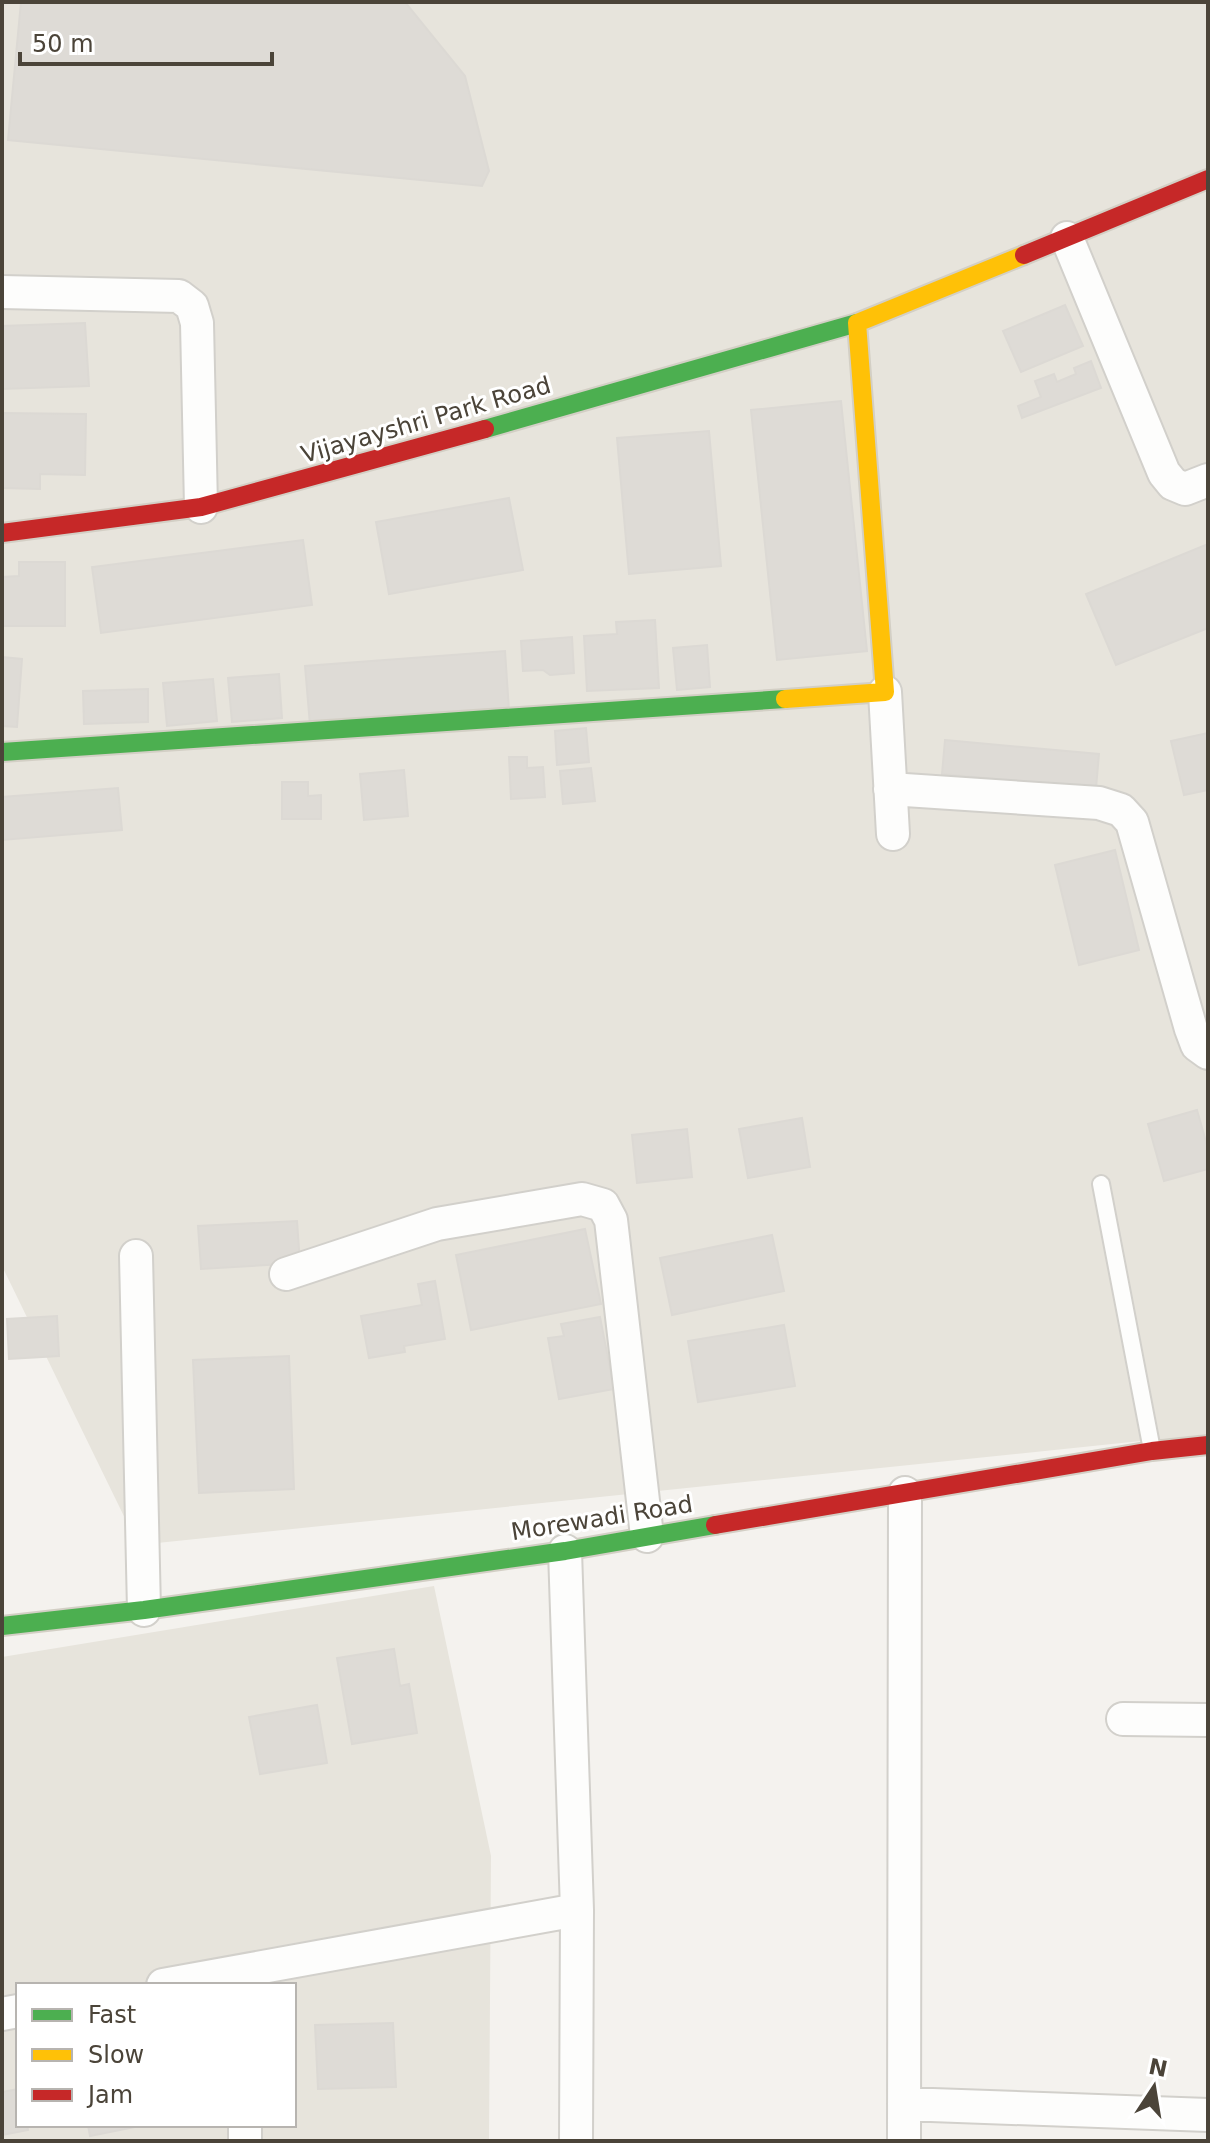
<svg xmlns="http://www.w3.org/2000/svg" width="1210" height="2143" font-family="'DejaVu Sans',sans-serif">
	<rect width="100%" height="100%" fill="#f4f2ee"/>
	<path fill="#e7e4dc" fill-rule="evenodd" d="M2,2H1208V1434L138,1545L2,1266Z
		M434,1586L491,1856L489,2141H2V1657ZM18,1985H294V2125H18Z"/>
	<path fill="#dedbd6" stroke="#dcd9d4" stroke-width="2" d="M21,2H405L465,76L489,171L482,186L8,140Z
		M1065,305L1083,346L1021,372L1003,331Z
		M85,323L89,386L2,389V326Z
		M1091,361L1101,388L1022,418L1018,406L1041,397L1035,381L1054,374L1057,382L1076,374L1074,368Z
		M841,401L867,651L777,660L751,410Z
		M2,413L86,414L85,475L40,474V489L2,488Z
		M709,431L721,566L629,574L617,438Z
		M509,498L523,570L389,594L376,522Z
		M303,540L312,605L101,633L92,567Z
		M1208,544V628L1116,665L1086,594Z
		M19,562H65V626H2V577L19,576Z
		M655,620L659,688L587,691L584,636L617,634L616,622Z
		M572,637L574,673L550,675L543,670L523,671L521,641Z
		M707,645L710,687L677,690L673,648Z
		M505,651L509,710L310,725L305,666Z
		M2,657L22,659L17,727L2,726Z
		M279,674L282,718L232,722L228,678Z
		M213,679L217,721L167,726L163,683Z
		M148,689V722L84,724L83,691Z
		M586,728L589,762L557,765L555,731Z
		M1208,733V790L1184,795L1171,741Z
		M945,740L1099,754L1096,788L942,774Z
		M509,757H527V768L543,767L545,797L511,799Z
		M591,768L595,801L563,804L560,771Z
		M404,770L408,816L364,820L360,774Z
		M282,782H308V796L321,795V819H282Z
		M118,788L122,830L2,840V797Z
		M1115,850L1139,950L1079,965L1055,865Z
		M1197,1110L1208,1149V1169L1164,1181L1148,1124Z
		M802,1118L810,1167L748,1178L739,1129Z
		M687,1129L692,1177L637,1183L632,1135Z
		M297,1221L300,1263L201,1269L198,1226Z
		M585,1229L601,1304L471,1330L456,1255Z
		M772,1235L784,1291L672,1315L660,1258Z
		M435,1281L445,1339L404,1346L405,1352L369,1358L361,1316L422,1305L418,1284Z
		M57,1316L59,1356L9,1359L7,1319Z
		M600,1317L614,1389L559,1399L548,1338L564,1336L561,1324Z
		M784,1325L795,1386L698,1402L688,1341Z
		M289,1356L294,1489L199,1493L193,1360Z
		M394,1649L400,1686L409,1684L417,1733L352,1744L337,1658Z
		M317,1705L327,1763L260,1774L249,1717Z
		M393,2023L396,2087L318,2089L315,2025Z
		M18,2089V2125H27L28,2130L2,2135V2092Z
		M88,2125H140V2126L90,2136Z"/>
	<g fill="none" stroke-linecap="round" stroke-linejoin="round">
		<defs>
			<path id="lane" d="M1101,1184L1152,1450"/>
			<path id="street" d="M1067,238L1164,473L1173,484L1185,489L1208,480
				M2,292L179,296L192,306L197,323L201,507
				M885,692L893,834
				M890,789L1099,803L1121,810L1132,822L1191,1029L1197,1045L1208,1053
				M136,1256L144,1610
				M286,1274L437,1224L582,1199L603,1205L611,1220L647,1536
				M565,1551L577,1910L576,2141
				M1123,1719L1208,1720
				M163,1985L577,1910
				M2,2014L18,2011
				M904,2104L1208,2115
				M245,2141V2125
				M904,2141L905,1493"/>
			<path id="fast" d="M485,429L857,323
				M2,752L785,699
				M2,1626L144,1610L565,1551L715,1525"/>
			<path id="slow" d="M785,699L885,692L857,323L1024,255"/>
			<path id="jam" d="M1024,255L1208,179
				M2,533L201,507L485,429
				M715,1525L1152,1451L1208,1445"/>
		</defs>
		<use href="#lane" stroke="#d2d0cb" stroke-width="20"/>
		<use href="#street" stroke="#d2d0cb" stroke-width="36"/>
		<use href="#fast" stroke="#d3cfc5" stroke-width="22"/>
		<use href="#slow" stroke="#d3cfc5" stroke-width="22"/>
		<use href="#jam" stroke="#d3cfc5" stroke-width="22"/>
		<use href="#lane" stroke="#fdfdfc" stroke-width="16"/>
		<use href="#street" stroke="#fdfdfc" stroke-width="32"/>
		<use href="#fast" stroke="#4caf50" stroke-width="18"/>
		<use href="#slow" stroke="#ffc107" stroke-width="18"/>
		<use href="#jam" stroke="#c62828" stroke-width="18"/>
	</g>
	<g text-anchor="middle" stroke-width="6" stroke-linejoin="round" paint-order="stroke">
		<g font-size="24" fill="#4b4439" stroke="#fff">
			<text transform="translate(426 420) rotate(-16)" y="8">Vijayayshri Park Road</text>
			<text transform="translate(602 1518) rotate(-9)" y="8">Morewadi Road</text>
		</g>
	</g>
	<rect width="1210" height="2143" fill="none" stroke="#4b4439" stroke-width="8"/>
	<rect x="16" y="1983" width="280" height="144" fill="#ffffff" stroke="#b7b4b0" stroke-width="2"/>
	<rect x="32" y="2009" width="40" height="12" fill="#4caf50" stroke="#b7b4b0" stroke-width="2"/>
	<text x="88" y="2023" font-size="24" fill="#4b4439">Fast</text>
	<rect x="32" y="2049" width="40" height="12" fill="#ffc107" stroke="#b7b4b0" stroke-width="2"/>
	<text x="88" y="2063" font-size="24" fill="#4b4439">Slow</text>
	<rect x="32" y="2089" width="40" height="12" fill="#c62828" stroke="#b7b4b0" stroke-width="2"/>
	<text x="88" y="2103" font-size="24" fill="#4b4439">Jam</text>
	<g transform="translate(1154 2087) rotate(12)" stroke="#ffffff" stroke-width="6" paint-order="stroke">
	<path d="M0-6L14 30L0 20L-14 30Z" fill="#4b4439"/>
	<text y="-12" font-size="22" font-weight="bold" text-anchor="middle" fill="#4b4439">N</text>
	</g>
	<path d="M20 52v12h252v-12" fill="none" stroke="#4b4439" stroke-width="4"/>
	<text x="32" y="52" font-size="24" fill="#4b4439" stroke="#ffffff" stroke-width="6" paint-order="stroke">50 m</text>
</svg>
